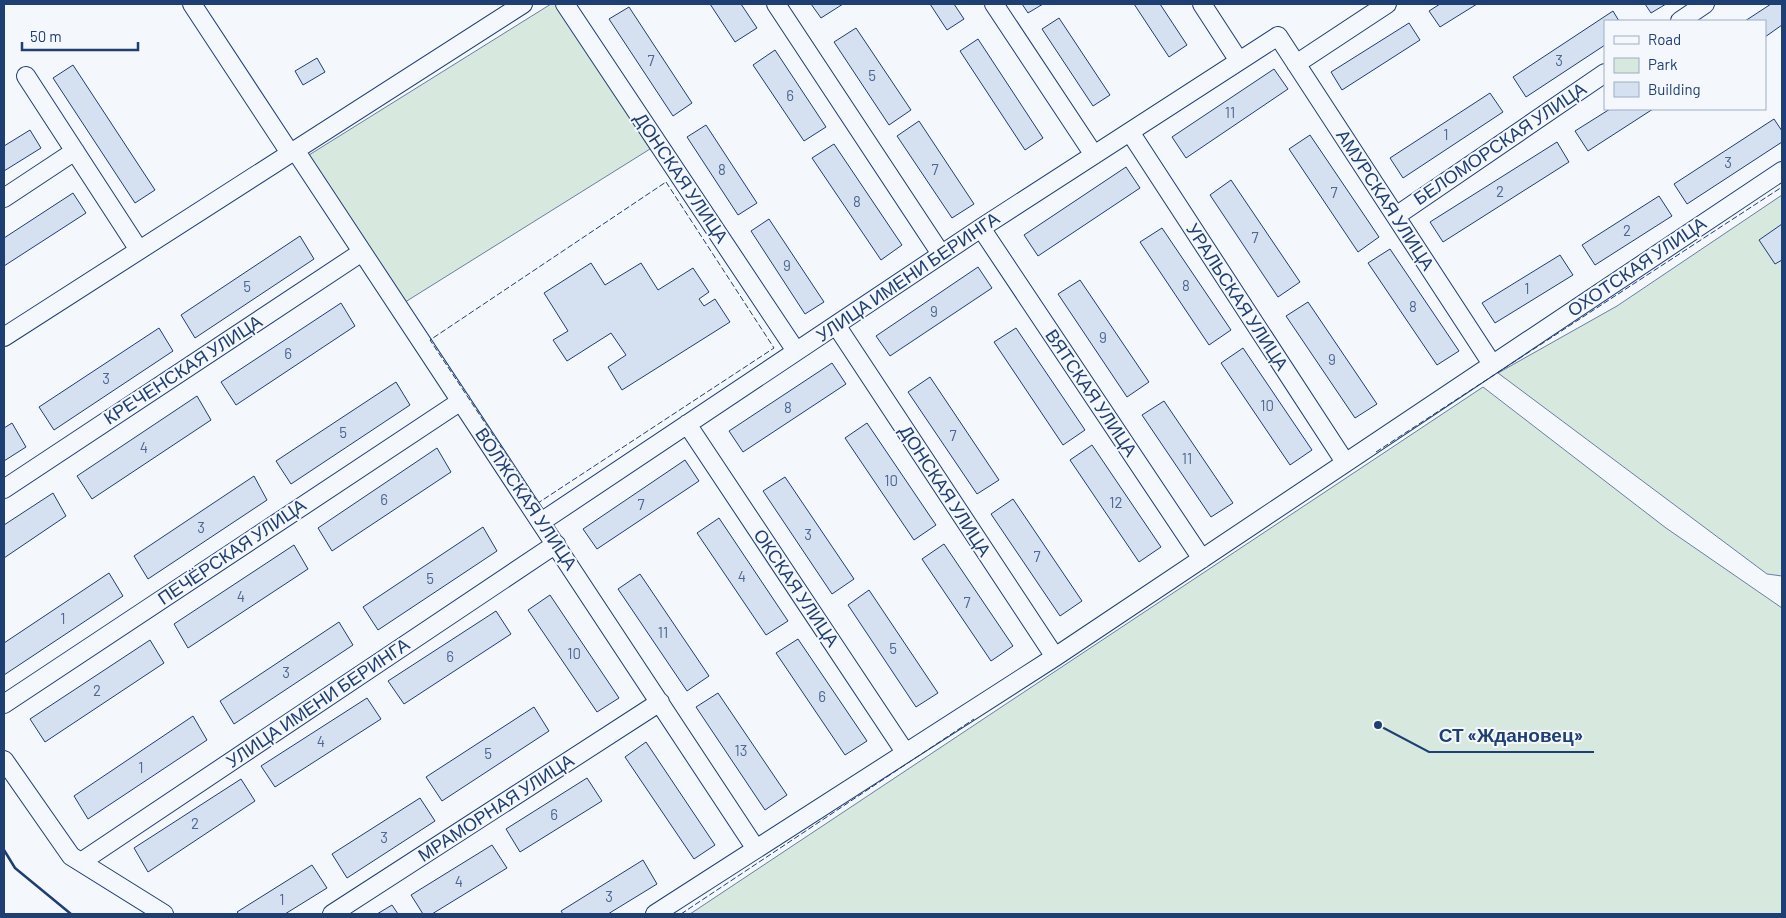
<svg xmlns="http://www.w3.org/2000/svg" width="1786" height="918" font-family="Barlow,sans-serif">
	<rect width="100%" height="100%" fill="#f4f7fb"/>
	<path fill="#d7e8df" stroke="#687fa3" d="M551,4H559L650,149L402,304L309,155Z
		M1782,195V576L1767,574L1498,373L1617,306Z
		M1483,387L1666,528L1782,608V914H690Z"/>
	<path fill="#d5e0f0" stroke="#1d3f73" d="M710,4H741L757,28L735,42Z
		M811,4H843L821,18Z
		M930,4H954L964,19L947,30Z
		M1022,4H1043L1028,13Z
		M1134,4H1160L1187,45L1169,57Z
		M1440,4H1477L1440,27L1429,11Z
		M1645,4H1666L1651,13Z
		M1771,4H1782V25L1765,37V21H1745Z
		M629,7L692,103L673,116L609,19Z
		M1613,11L1619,21H1605V45L1526,97L1513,77Z
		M1059,18L1110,95L1093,106L1042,29Z
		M1409,23L1420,40L1342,90L1331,72Z
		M856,28L911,110L889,125L834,42Z
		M978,39L1043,138L1025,150L960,51Z
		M775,50L826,127L804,141L753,65Z
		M317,58L325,72L303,85L295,71Z
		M73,65L155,190L135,203L53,78Z
		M1274,69L1288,89L1186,158L1172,137Z
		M1490,93L1503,112L1403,178L1390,158Z
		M1610,109H1653L1588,151L1575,131Z
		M1774,119L1782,131V142L1687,204L1674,184Z
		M919,121L974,204L952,218L897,136Z
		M706,125L757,203L738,215L687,137Z
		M30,130L41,148L4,171V146Z
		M1310,135L1379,237L1358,252L1289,149Z
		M1557,142L1569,162L1443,242L1430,222Z
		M834,144L902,245L881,260L812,158Z
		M1126,167L1140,188L1038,256L1024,235Z
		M1231,180L1300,282L1278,297L1210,195Z
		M73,193L86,213L4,266V238Z
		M1659,196L1672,216L1595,265L1582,245Z
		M769,219L824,302L805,314L751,231Z
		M1782,224V260L1775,264L1759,240Z
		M1162,228L1231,330L1209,345L1140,242Z
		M300,236L314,259L195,338L181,315Z
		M1390,249L1459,351L1437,365L1368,263Z
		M1560,255L1573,275L1495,323L1482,303Z
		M591,263L605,285L641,263L658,290L693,268L709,292L699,299L704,306L715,299L730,322L622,390L608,367L626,355L611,333L567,361L553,340L568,331L544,293Z
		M978,267L992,288L890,356L876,336Z
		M1080,280L1149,382L1127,397L1058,294Z
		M1308,302L1377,404L1355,418L1286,316Z
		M341,303L355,326L236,405L221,382Z
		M159,328L173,351L54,430L39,407Z
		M1016,328L1085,430L1063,445L994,342Z
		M1243,348L1312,450L1290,465L1221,363Z
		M832,363L846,384L743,452L729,431Z
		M930,377L999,480L977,494L908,392Z
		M396,382L410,405L291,484L276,461Z
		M197,396L211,420L92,499L77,476Z
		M1164,401L1233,503L1211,517L1142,415Z
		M12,423L26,447L4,461V428Z
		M867,423L936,525L914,540L845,438Z
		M1092,445L1161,547L1139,562L1070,460Z
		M437,448L451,472L332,551L318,528Z
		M685,460L699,481L597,549L583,529Z
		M254,476L267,500L148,579L134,556Z
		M785,477L854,579L832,594L763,491Z
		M53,493L66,516L4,558V525Z
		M1013,499L1082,601L1060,616L991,514Z
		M719,518L788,621L766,635L697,533Z
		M483,527L497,551L378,630L363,607Z
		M944,544L1013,646L991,661L922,559Z
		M294,545L308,569L188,648L174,624Z
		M109,573L123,596L4,675V643Z
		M640,574L709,676L687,691L618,589Z
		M869,590L938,693L916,707L848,605Z
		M550,595L619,698L597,712L528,610Z
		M496,611L511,634L404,704L388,681Z
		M339,622L353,645L234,724L220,701Z
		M798,639L867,741L845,755L776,653Z
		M150,640L164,663L45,742L30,719Z
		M718,693L787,795L765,810L696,707Z
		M367,698L381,719L275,787L261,766Z
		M534,707L549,731L442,801L426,777Z
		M193,716L207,740L88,819L74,796Z
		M646,742L715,845L694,859L625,757Z
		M587,778L602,801L520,852L506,829Z
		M241,779L255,801L148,872L134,848Z
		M420,798L435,821L347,878L332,854Z
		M492,845L507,868L432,914H423L411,895Z
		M643,860L657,884L608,914H563L561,911Z
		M312,865L327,888L285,914H239L237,912Z
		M392,905L398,914H377Z"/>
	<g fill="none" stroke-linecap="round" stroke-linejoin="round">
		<defs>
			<path id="minor" d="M192,4L290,153
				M565,4L796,351
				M776,4L941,254
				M994,4L1094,155
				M1202,4L1239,61
				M1680,21L1705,4
				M1296,64L1387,4
				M26,76L139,250
				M1130,132L1345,462
				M295,150L756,849
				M4,198L75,151
				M1396,216L1605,73
				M981,228L1202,559
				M836,325L1055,657
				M4,337L523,4
				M687,424L905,752
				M4,489L362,252
				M541,522L981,228L1278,36L1492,364
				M4,704L461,401
				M4,760L71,856L164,914
				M81,862L556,544
				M332,914L660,702
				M655,914L1055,657L1782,171"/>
		</defs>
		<use href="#minor" stroke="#1d3f73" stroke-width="20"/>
		<use href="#minor" stroke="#f4f7fb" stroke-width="18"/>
		<path stroke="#1d3f73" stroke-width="1" stroke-dasharray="6 2.5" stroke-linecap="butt" d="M666,182L774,348L538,503L430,340Z
			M1376,452L1782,187
			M681,914L974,719"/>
		<path stroke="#1d3f73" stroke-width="2.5" d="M4,850L15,868L71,914"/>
	</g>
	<g text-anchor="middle" stroke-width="4" stroke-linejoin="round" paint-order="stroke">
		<g font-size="15" fill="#4b6792">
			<text x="651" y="66">7</text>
			<text x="1559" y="66">3</text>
			<text x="872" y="81">5</text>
			<text x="790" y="101">6</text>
			<text x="1230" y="118">11</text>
			<text x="1446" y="140">1</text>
			<text x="1728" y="168">3</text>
			<text x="722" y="175">8</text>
			<text x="935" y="175">7</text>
			<text x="1500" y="197">2</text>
			<text x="1334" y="198">7</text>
			<text x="857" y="207">8</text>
			<text x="1627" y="236">2</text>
			<text x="1255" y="243">7</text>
			<text x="787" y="271">9</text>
			<text x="1186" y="291">8</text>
			<text x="247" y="292">5</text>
			<text x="1527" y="294">1</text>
			<text x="1413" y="312">8</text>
			<text x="934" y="317">9</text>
			<text x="1103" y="343">9</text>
			<text x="288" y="359">6</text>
			<text x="1332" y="365">9</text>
			<text x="106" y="384">3</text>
			<text x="1267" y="411">10</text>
			<text x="788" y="413">8</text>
			<text x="343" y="438">5</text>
			<text x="953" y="441">7</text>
			<text x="144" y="453">4</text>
			<text x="1187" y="464">11</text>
			<text x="891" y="486">10</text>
			<text x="384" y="505">6</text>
			<text x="1116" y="508">12</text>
			<text x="641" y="510">7</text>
			<text x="201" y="533">3</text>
			<text x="808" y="540">3</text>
			<text x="1037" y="562">7</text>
			<text x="742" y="582">4</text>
			<text x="430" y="584">5</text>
			<text x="241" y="602">4</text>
			<text x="967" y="608">7</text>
			<text x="63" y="624">1</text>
			<text x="663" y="638">11</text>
			<text x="893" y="654">5</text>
			<text x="574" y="659">10</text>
			<text x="450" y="662">6</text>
			<text x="286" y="678">3</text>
			<text x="97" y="696">2</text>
			<text x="822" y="702">6</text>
			<text x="321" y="747">4</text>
			<text x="741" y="756">13</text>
			<text x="488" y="759">5</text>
			<text x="141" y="773">1</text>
			<text x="554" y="820">6</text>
			<text x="195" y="829">2</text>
			<text x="384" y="843">3</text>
			<text x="459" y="887">4</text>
			<text x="609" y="902">3</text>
			<text x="282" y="905">1</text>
		</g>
		<g font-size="18" fill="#1d3f73" stroke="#f4f7fb">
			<text transform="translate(1500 144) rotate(-34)" y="6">БЕЛОМОРСКАЯ УЛИЦА</text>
			<text transform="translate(681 178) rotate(56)" y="6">ДОНСКАЯ УЛИЦА</text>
			<text transform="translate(1385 200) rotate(57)" y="6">АМУРСКАЯ УЛИЦА</text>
			<text transform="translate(1637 267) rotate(-34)" y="6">ОХОТСКАЯ УЛИЦА</text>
			<text transform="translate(908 277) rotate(-34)" y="6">УЛИЦА ИМЕНИ БЕРИНГА</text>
			<text transform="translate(1237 297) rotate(57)" y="6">УРАЛЬСКАЯ УЛИЦА</text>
			<text transform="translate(183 370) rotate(-33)" y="6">КРЕЧЕНСКАЯ УЛИЦА</text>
			<text transform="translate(1091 393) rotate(56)" y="6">ВЯТСКАЯ УЛИЦА</text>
			<text transform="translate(945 491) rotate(57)" y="6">ДОНСКАЯ УЛИЦА</text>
			<text transform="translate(526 499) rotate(56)" y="6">ВОЛЖСКАЯ УЛИЦА</text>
			<text transform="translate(232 552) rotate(-34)" y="6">ПЕЧЁРСКАЯ УЛИЦА</text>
			<text transform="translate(796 588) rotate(56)" y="6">ОКСКАЯ УЛИЦА</text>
			<text transform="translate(318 703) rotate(-34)" y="6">УЛИЦА ИМЕНИ БЕРИНГА</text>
			<text transform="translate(496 808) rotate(-33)" y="6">МРАМОРНАЯ УЛИЦА</text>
		</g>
	</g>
	<path fill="none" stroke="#1d3f73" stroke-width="2" d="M1378 725L1429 752H1594"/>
	<circle fill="#1d3f73" stroke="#f4f7fb" stroke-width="2" cx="1378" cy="725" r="5"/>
	<g font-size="19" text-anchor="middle" font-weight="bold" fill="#1d3f73" stroke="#f4f7fb" stroke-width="4" stroke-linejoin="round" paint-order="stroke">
		<text x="1511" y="742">СТ «Ждановец»</text>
	</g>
	<rect width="1786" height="918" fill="none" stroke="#1d3f73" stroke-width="10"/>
	<rect x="1604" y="20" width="162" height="90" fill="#f4f7fb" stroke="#9eadc5"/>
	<rect x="1614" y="36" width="25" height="8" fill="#f4f7fb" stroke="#9eadc5"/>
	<text x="1648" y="45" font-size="15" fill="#1d3f73">Road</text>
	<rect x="1614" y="58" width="25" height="15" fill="#d7e8df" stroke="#9eadc5"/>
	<text x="1648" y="70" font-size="15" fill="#1d3f73">Park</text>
	<rect x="1614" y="82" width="25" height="15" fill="#d5e0f0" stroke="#9eadc5"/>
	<text x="1648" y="95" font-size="15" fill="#1d3f73">Building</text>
	<path d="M22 42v8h116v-8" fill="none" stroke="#1d3f73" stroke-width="2.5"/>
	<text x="30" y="42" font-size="15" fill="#1d3f73" stroke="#f4f7fb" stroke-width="4" paint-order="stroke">50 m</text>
</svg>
